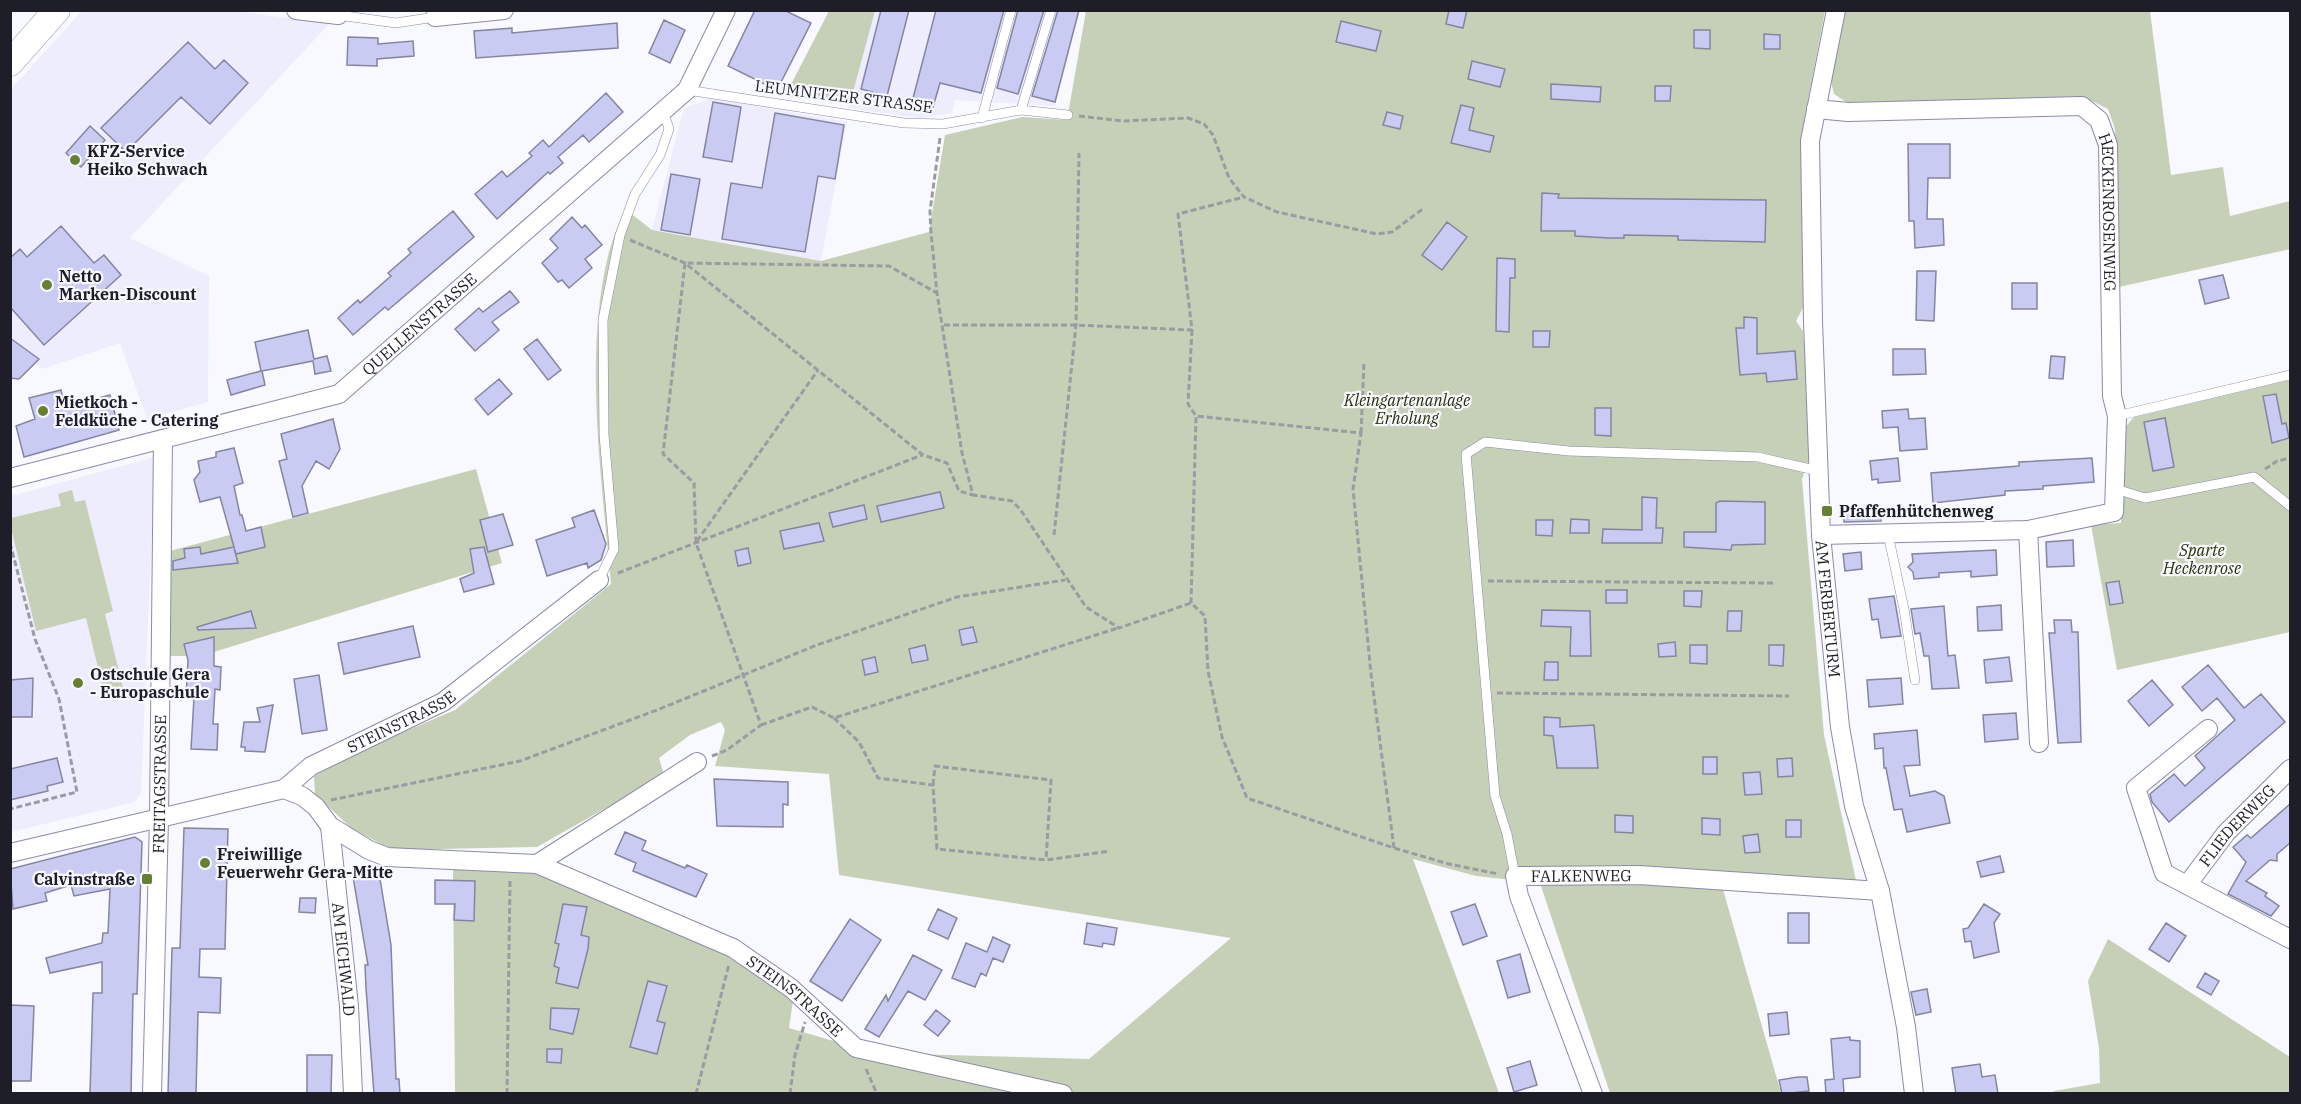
<svg xmlns="http://www.w3.org/2000/svg" width="2301" height="1104" font-family="'IBM Plex Serif',serif">
	<rect width="100%" height="100%" fill="#f8f9ff"/>
	<path fill="#ededfd" d="M83,10H229L329,24L130,238L209,276L208,402L147,419L120,343L42,369L11,341V89Z
		M875,11H1080L1055,106L955,100L952,113L918,118L848,108Z
		M712,98L847,122L821,261L652,230L684,108Z
		M155,457L141,793L135,802L11,832V496Z"/>
	<path fill="#c6d0b6" d="M829,11H875L850,103L785,96Z
		M1086,11H1825L1801,137L1803,308L1796,321L1803,331L1814,447L1802,479L1824,735L1857,885L1661,881L1722,886L1781,1093H1610L1540,883L1476,876L1413,859L1499,1093H455L453,869L531,871L733,956L795,987L789,1028L875,1053L1089,1059L1231,938L839,875L829,774L715,766L725,730L721,722L690,735L659,758L664,775L537,847L392,850L351,828L315,794L314,776L366,748L455,710L611,584C602,482 583,352 609,252C613,237 619,223 625,209L652,230L821,261L929,232L945,135L1022,117L1067,120Z
		M1844,11H2150L2171,175L2223,167L2230,216L2290,201V249L2119,287L2115,129L2108,109L2090,100L1846,102L1834,94L1830,77Z
		M2290,380V632L2117,670L2091,525L2121,523V432L2134,417Z
		M476,469L502,563L201,656H167L166,552Z
		M72,490L75,502L85,500L113,611L105,614L123,688L104,693L86,618L36,631L11,528V518L61,506L58,494Z
		M2108,939L2290,1057V1093H2053L2054,1091L2100,1083L2099,1048L2088,981Z"/>
	<path fill="#cacbf2" stroke="#8485a1" stroke-width="1.5" d="M755,10H784L811,23L777,90L728,66Z
		M881,10H909L887,96L861,89Z
		M936,10H1004L981,93L940,83L933,107L912,102Z
		M1018,10H1044L1018,94L997,88Z
		M1058,10H1079L1055,102L1032,96Z
		M1449,10H1467L1463,28L1446,24Z
		M664,20L685,30L670,63L649,53Z
		M1341,21L1381,31L1376,51L1336,42Z
		M617,23L618,48L476,58L474,31L512,28V33Z
		M1694,30H1710V49L1694,48Z
		M1764,34L1780,35V49H1764Z
		M348,37L378,38V44L413,41L414,56L377,59V66L347,65Z
		M188,42L215,69L224,60L248,83L210,124L181,97L126,152L101,128Z
		M1472,61L1505,69L1500,87L1468,79Z
		M1551,84L1601,87L1600,102L1551,99Z
		M1655,86H1671L1670,101H1655Z
		M606,93L623,112L589,142L583,135L558,157L563,163L550,174L548,172L497,219L475,194L502,171L507,177L532,156L529,153L543,140L549,147Z
		M713,102L741,107L732,162L703,157Z
		M1461,105L1474,108L1469,130L1494,136L1490,152L1451,143Z
		M1387,112L1403,116L1400,129L1383,125Z
		M775,113L844,125L835,179L818,176L805,252L722,239L731,183L762,188Z
		M90,126L105,140L81,167L66,153Z
		M1908,144H1950V178H1928L1927,219H1943L1944,245L1915,248L1914,221H1909Z
		M671,174L700,179L690,235L661,230Z
		M1542,193L1559,194L1558,198L1766,200L1765,242L1678,240V236L1624,235V238H1609L1575,236V231H1541Z
		M453,211L474,237L388,310L385,307L353,335L338,318L358,300L360,303L391,276L388,273L411,253L408,249Z
		M572,217L582,228L585,225L602,245L585,259L592,268L569,288L562,280L558,282L542,263L558,248L550,239Z
		M1447,222L1467,237L1442,270L1422,255Z
		M61,226L94,263L104,255L121,275L44,345L10,307V258L20,249L27,257Z
		M1497,258L1515,259V278H1510L1509,332L1496,331Z
		M1917,271H1936L1934,321L1916,320Z
		M2223,275L2229,298L2205,304L2199,280Z
		M2012,283H2037V309H2012Z
		M510,291L519,302L492,322L499,330L475,351L455,329L479,308L483,312Z
		M1744,317L1757,318V354L1795,351L1797,379L1767,382L1766,373L1740,375L1736,328H1744Z
		M308,330L314,359L327,356L331,371L315,374L313,361L262,371L265,385L231,395L227,380L261,371L255,342Z
		M1533,331H1550L1549,347H1533Z
		M10,338L39,359L19,379L10,378Z
		M537,339L561,370L548,380L524,349Z
		M1893,349H1925L1926,374L1893,375Z
		M2051,356L2065,357L2063,379L2049,378Z
		M499,379L512,394L488,415L475,399Z
		M61,390L65,407L110,395L119,430L24,457L16,426L35,419L29,398Z
		M2276,394L2282,424L2286,423L2289,438L2272,443L2263,396Z
		M1595,408H1611V436L1595,435Z
		M1908,409L1909,419L1925,418L1927,449L1900,451L1898,427L1883,428L1882,411Z
		M2165,418L2174,467L2153,471L2144,422Z
		M333,419L340,449L329,469L316,461L302,486L308,513L293,517L279,461L287,459L281,434Z
		M234,448L243,483L234,486L240,515H242L246,531L261,527L265,547L236,554L234,548L238,563L173,570V561L185,558L184,549L200,547L201,554L234,547L220,497L200,502L194,480L200,472L198,461L216,457V452Z
		M1898,458L1900,481L1878,483V479L1872,480L1870,461Z
		M2092,458L2094,482L2043,486V489L2005,491V495L1933,503L1931,473L2019,466V462Z
		M940,492L944,508L881,522L877,506Z
		M1642,497L1657,498L1656,528H1663L1662,543H1602L1603,529L1642,530Z
		M1720,501L1765,502V544L1732,545L1731,550L1684,547V532H1716V503Z
		M864,505L867,519L833,527L829,513Z
		M1880,506L1881,521L1844,522V509Z
		M594,510L606,544L601,560L588,568L587,563L547,576L536,540L575,527L572,518Z
		M503,514L513,545L488,552L480,520Z
		M1571,519L1589,520V533H1570Z
		M1536,520H1553L1552,536L1536,535Z
		M819,523L824,541L784,549L780,531Z
		M2073,540L2074,566L2047,567L2046,542Z
		M484,547L494,584L464,592L460,579L474,573L470,549Z
		M748,548L751,563L738,566L735,551Z
		M1996,550L1997,575L1971,577V571L1939,573V577L1914,579L1913,572L1908,567L1913,562L1912,554Z
		M1861,552L1862,569L1845,571L1843,554Z
		M2119,581L2123,603L2110,605L2106,583Z
		M1606,590H1627V603H1606Z
		M1684,591H1702L1701,607L1684,606Z
		M1894,596L1901,636L1881,638L1878,619L1872,620L1869,599Z
		M2001,605L2002,630L1978,631L1977,607Z
		M1944,606L1948,656L1955,655L1959,688L1932,689L1929,656H1924L1920,633L1915,634L1911,609Z
		M1542,610L1590,611L1591,656H1570L1571,627L1541,626Z
		M251,611L256,628L198,630L197,627Z
		M1728,611H1742L1741,631H1727Z
		M2054,620H2071L2072,632H2078L2081,742L2058,743L2049,633H2055Z
		M413,626L420,657L344,674L338,643Z
		M973,627L977,642L962,645L959,630Z
		M214,637V666L221,667L220,690L215,689L213,724H218L217,750L191,749L194,698H186L188,660L184,644Z
		M1675,642L1676,656L1659,657L1658,644Z
		M925,645L928,660L912,663L909,649Z
		M1690,645H1707V664L1690,663Z
		M1769,645H1784L1783,666L1769,665Z
		M875,657L878,672L865,675L862,660Z
		M2009,657L2012,681L1986,683L1984,660Z
		M1545,662H1558V680H1544Z
		M2208,665L2244,708L2261,694L2285,722L2169,822L2152,802L2150,794L2174,774L2185,786L2205,768L2195,756L2235,720L2217,698L2202,711L2182,687Z
		M319,675L327,730L302,734L294,679Z
		M33,678L32,717H10V680Z
		M1901,678L1903,704L1869,707L1867,680Z
		M2152,680L2173,705L2149,726L2128,701Z
		M273,705L265,752L245,751V747H241L244,722H260L257,708Z
		M2016,713L2018,739L1985,742L1983,715Z
		M1544,717L1560,718V727L1594,725L1598,768H1557L1553,736L1544,735Z
		M1917,730L1920,765L1904,766L1910,796L1935,791L1944,796L1950,823L1907,832L1902,809L1894,810L1886,768H1884L1883,748L1875,749L1874,734Z
		M1703,757H1717V774H1703Z
		M57,758L63,782L47,786L48,791L10,800V769Z
		M1792,758L1793,776L1778,777L1777,759Z
		M1760,772L1762,794L1745,795L1743,773Z
		M714,779L788,782V805L783,804V827L717,826Z
		M2290,804V843L2277,854V861L2270,860L2246,881L2267,893L2265,896L2279,906L2271,916L2228,894L2246,862L2233,847L2247,835L2251,838Z
		M1615,815L1633,816V833L1615,832Z
		M1702,818L1720,819V835L1702,834Z
		M1786,820H1801V837H1786Z
		M184,828L228,829L225,949H200L199,977L221,978L220,1013L198,1012L196,1094H168L172,948H180Z
		M625,832L646,841L642,850L685,868L687,865L707,874L696,897L633,871L636,863L615,854Z
		M1758,834L1760,852L1745,853L1743,836Z
		M135,837L142,842L137,994H133L131,1094H90L93,993H102V962L50,973L46,958L102,943L103,933H108L110,889L74,896L71,885L45,893L47,901L13,909L10,869Z
		M2000,856L2004,872L1981,877L1977,862Z
		M379,873L391,945L396,1079H399L400,1094H374L366,988L365,965H368L353,877Z
		M435,880L475,881L474,921L454,920L455,904H435Z
		M300,898H316L315,913L299,912Z
		M563,904L587,907L581,935L589,937L588,949L578,988L556,983L559,968L554,966L559,944L555,943Z
		M1475,904L1487,936L1463,945L1451,912Z
		M1984,904L2000,914L1994,923L1999,952L1974,958L1971,941L1965,942L1963,929L1968,928Z
		M938,909L957,918L948,939L928,930Z
		M1788,913H1809V943H1788Z
		M850,919L881,940L842,1001L810,981Z
		M1087,923L1117,928L1114,945L1103,943L1102,947L1084,944Z
		M2166,923L2186,936L2169,962L2149,949Z
		M993,937L1010,945L1003,962L993,958L986,976L981,973L975,987L952,978L966,943L987,952Z
		M1520,954L1530,992L1508,998L1497,961Z
		M913,955L942,970L925,1000L908,991L879,1037L865,1029L886,995L888,1001Z
		M2205,973L2219,981L2211,995L2197,987Z
		M648,981L667,986L657,1021L665,1023L657,1054L630,1047Z
		M1927,989L1931,1012L1916,1015L1911,992Z
		M10,1005L34,1006L31,1081H10Z
		M551,1008L579,1009L573,1034L550,1029Z
		M936,1010L950,1021L938,1036L924,1025Z
		M1787,1012L1789,1034L1770,1036L1768,1014Z
		M1850,1037V1040L1860,1041V1077L1843,1079L1844,1094H1826L1825,1080L1834,1079L1831,1039Z
		M547,1049H562L561,1063L547,1062Z
		M307,1055H332L331,1094H307Z
		M1530,1061L1537,1085L1514,1092L1507,1068Z
		M1980,1064L1982,1077L1995,1075L1998,1094H1956L1952,1068Z
		M1798,1077H1807L1809,1091L1782,1094L1779,1080Z"/>
	<g fill="none" stroke-linecap="round" stroke-linejoin="round">
		<defs>
			<path id="service" d="M338,15L396,23L435,17
				M687,90L904,123L943,124L1021,110L1068,115
				M1021,110L1051,10
				M982,118L1011,10
				M2117,416L2290,375
				M2116,489L2145,498L2254,477L2290,506
				M1888,534L1904,609L1915,680
				M599,580L614,549L604,435L603,320L620,235L635,194L660,155L669,129L663,110
				M1515,876L1507,834L1495,796L1466,454L1485,442L1569,451L1758,457L1819,471"/>
			<g id="minor">
				<path d="M296,10L338,15L341,10"/>
				<path id="s1" d="M1836,10L1810,141L1813,321L1821,535L1840,727L1854,806L1880,891L1906,1027L1914,1094"/>
				<path d="M435,17L504,10"/>
				<path id="s2" d="M1816,109L1848,112L2082,106L2099,120L2108,145L2112,396L2117,416L2114,512L2028,530L1821,535"/>
				<path id="s3" d="M10,478L339,394L687,90L726,10"/>
				<path d="M2028,530L2039,743"/>
				<path d="M2208,729L2136,788L2164,873L2290,939"/>
				<path id="s4" d="M284,789L311,766L443,702L599,580"/>
				<path id="s5" d="M330,826L349,1006L353,1094"/>
				<path id="s6" d="M10,853L284,789L302,796L316,807L330,826L369,850L387,857L537,864L733,948L791,988L856,1048L1063,1094"/>
				<path d="M537,864L697,762"/>
				<path id="s7" d="M2187,885L2226,833L2290,769"/>
				<path id="s8" d="M152,1094L159,819L163,439"/>
				<path id="s9" d="M1593,1094L1519,896L1515,876L1639,875L1880,891"/>
			</g>
			<path id="secondary" d="M10,63L57,10"/>
		</defs>
		<use href="#service" stroke="#8a8ba7" stroke-width="10"/>
		<use href="#minor" stroke="#8a8ba7" stroke-width="20"/>
		<use href="#secondary" stroke="#8a8ba7" stroke-width="27"/>
		<path stroke="#9a9ba3" stroke-width="3" stroke-dasharray="6 3" stroke-linecap="butt" d="M1079,116L1123,121L1188,118L1204,124L1213,135L1229,178L1244,197L1277,212L1377,234L1392,232L1424,208
			M940,138L930,211L931,233L937,293L962,453L973,495L1012,501L1020,509L1086,607L1119,628L1191,603
			M630,240L685,263L923,455L947,463L959,491L973,495
			M944,325H1076L1192,330L1178,214L1244,197
			M1192,330L1188,404L1196,416
			M1361,433L1364,363
			M2265,469L2277,461L2290,458
			M1054,535L1076,325L1079,153
			M697,541L818,370
			M10,543L35,639L59,699L77,792L10,809
			M618,573L922,455
			M1488,581L1775,583
			M1497,693L1789,696
			M834,718L859,742L878,778L933,785L937,849L1046,860L1110,851
			M761,725L812,707L834,718L1118,628
			M712,756L727,750L761,725L696,543L694,483L663,454L685,263L889,266L937,293
			M933,785L935,766L1051,780L1046,860
			M331,800L520,761L657,710L817,645L957,597L1065,580
			M1394,848L1371,674L1353,489L1361,433L1196,416L1191,603L1205,616L1208,671L1222,737L1247,798L1394,848L1449,864L1498,874
			M866,1069L877,1094
			M507,1094L510,880
			M696,1094L729,964
			M790,1094L795,1055L805,1022"/>
		<use href="#service" stroke="#fff" stroke-width="9"/>
		<use href="#minor" stroke="#fff" stroke-width="18"/>
		<use href="#secondary" stroke="#fff" stroke-width="26"/>
	</g>
	<g fill="#677f32" stroke="#f8f9ff" stroke-width="2">
		<circle cx="75" cy="160" r="6"/>
		<circle cx="47" cy="285" r="6"/>
		<circle cx="43" cy="411" r="6"/>
		<rect x="1821" y="505" width="12" height="12" rx="3"/>
		<circle cx="78" cy="683" r="6"/>
		<circle cx="205" cy="863" r="6"/>
		<rect x="141" y="873" width="12" height="12" rx="3"/>
	</g>
	<g text-anchor="middle" stroke-width="4.5" stroke-linejoin="round" paint-order="stroke">
		<g font-size="16" fill="#1e1e29" stroke="#f8f9ff">
			<text transform="translate(844 96) rotate(7)" y="6">LEUMNITZER STRASSE</text>
			<text dy="6" stroke="none"><textPath href="#s2" startOffset="382">HECKENROSENWEG</textPath></text>
			<text dy="6" stroke="none"><textPath href="#s3" startOffset="446">QUELLENSTRASSE</textPath></text>
			<text dy="6" stroke="none"><textPath href="#s1" startOffset="602">AM FERBERTURM</textPath></text>
			<text dy="6" stroke="none"><textPath href="#s4" startOffset="136">STEINSTRASSE</textPath></text>
			<text dy="6" stroke="none"><textPath href="#s8" startOffset="310">FREITAGSTRASSE</textPath></text>
			<text dy="6" stroke="none"><textPath href="#s7" startOffset="78">FLIEDERWEG</textPath></text>
			<text dy="6" stroke="none"><textPath href="#s9" startOffset="298">FALKENWEG</textPath></text>
			<text dy="6" stroke="none"><textPath href="#s5" startOffset="134">AM EICHWALD</textPath></text>
			<text dy="6" stroke="none"><textPath href="#s6" startOffset="849">STEINSTRASSE</textPath></text>
		</g>
		<g font-size="16" font-weight="bold" fill="#1e1e29" stroke="#f8f9ff" text-anchor="start">
			<text x="87" y="157">KFZ-Service<tspan x="87" dy="18">Heiko Schwach</tspan></text>
			<text x="59" y="282">Netto<tspan x="59" dy="18">Marken-Discount</tspan></text>
			<text x="55" y="408">Mietkoch -<tspan x="55" dy="18">Feldküche - Catering</tspan></text>
			<text x="1839" y="517">Pfaffenhütchenweg</text>
			<text x="90" y="680">Ostschule Gera<tspan x="90" dy="18">- Europaschule</tspan></text>
			<text x="217" y="860">Freiwillige<tspan x="217" dy="18">Feuerwehr Gera-Mitte</tspan></text>
			<text x="135" y="885" text-anchor="end">Calvinstraße</text>
		</g>
		<g font-size="16" font-style="italic" fill="#243105" stroke="#f8f9ff">
			<text x="1407" y="406">Kleingartenanlage<tspan x="1407" dy="18">Erholung</tspan></text>
			<text x="2202" y="556">Sparte<tspan x="2202" dy="18">Heckenrose</tspan></text>
		</g>
	</g>
	<rect width="2301" height="1104" fill="none" stroke="#1e1e29" stroke-width="24"/>
</svg>
